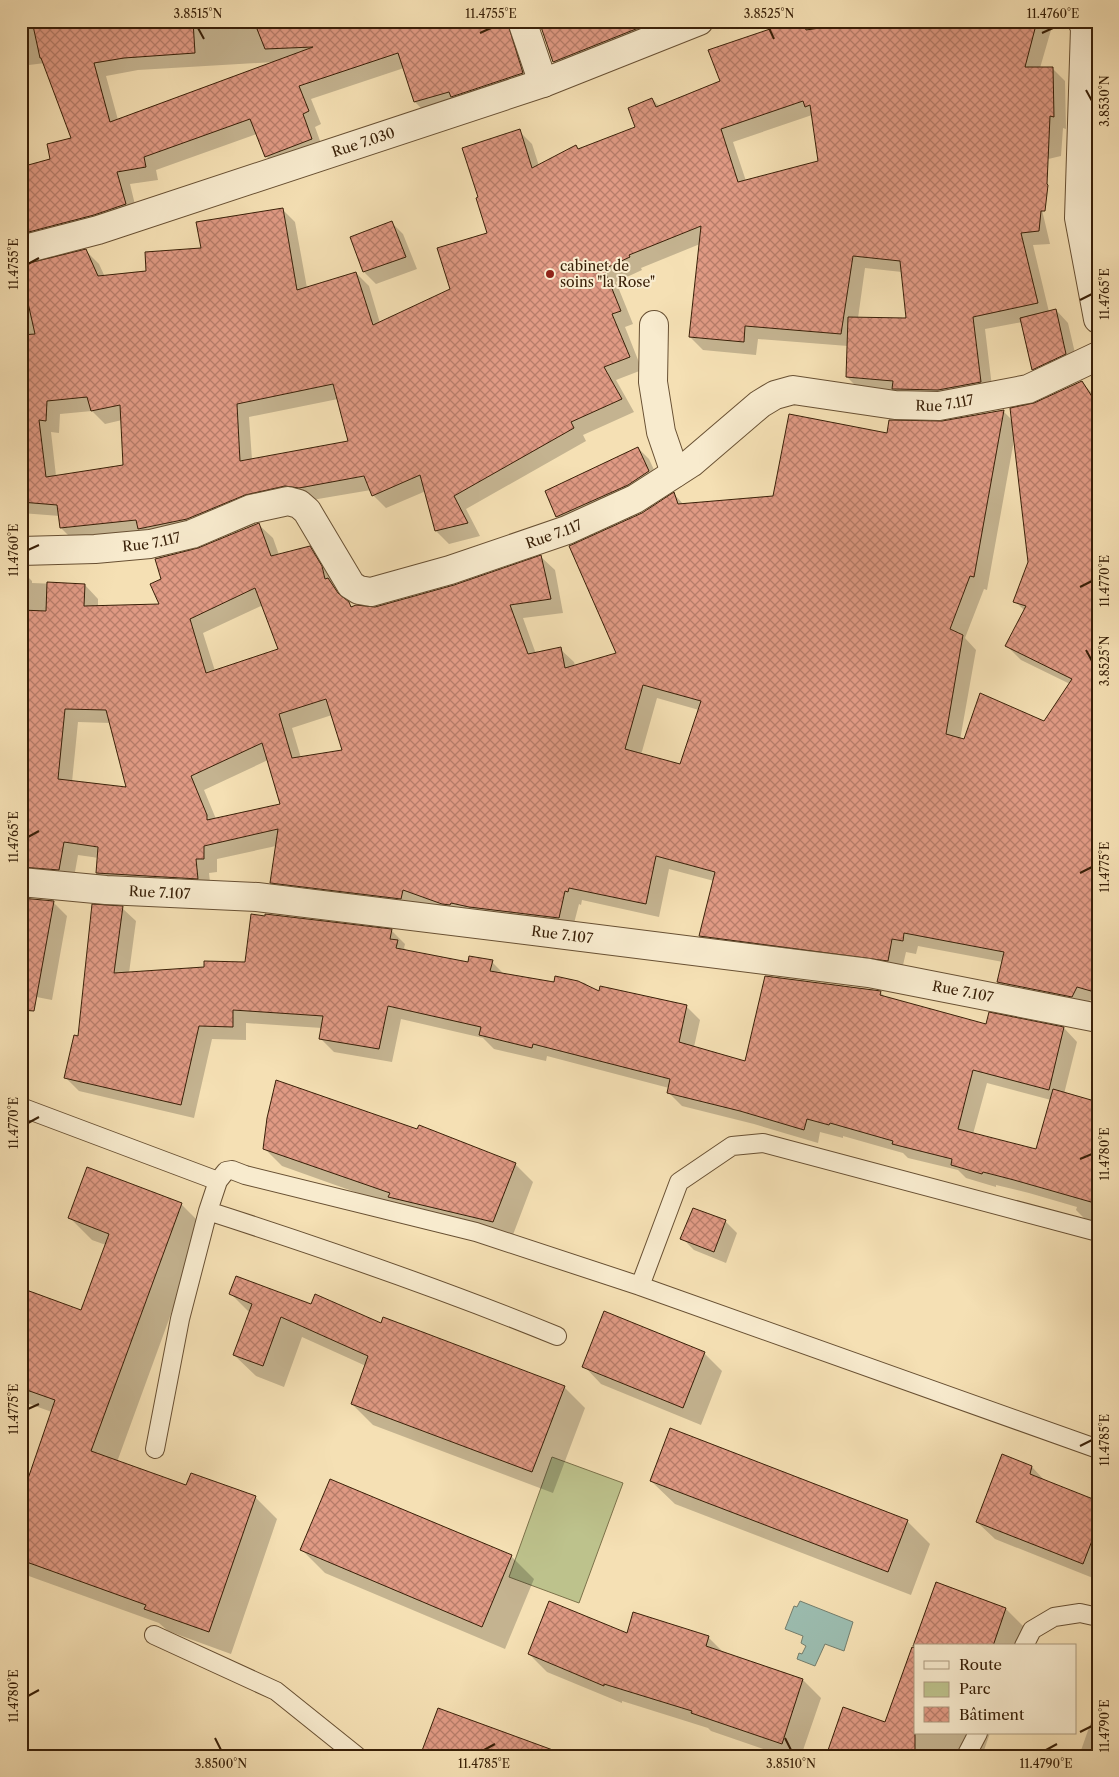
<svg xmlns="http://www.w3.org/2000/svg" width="1119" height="1777" font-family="'Libre Caslon Text',serif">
	<defs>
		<pattern id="building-cross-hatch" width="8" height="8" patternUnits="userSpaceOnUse" patternTransform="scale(1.25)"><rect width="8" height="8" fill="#e09a84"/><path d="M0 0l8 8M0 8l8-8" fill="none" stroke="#b77d6a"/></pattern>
	</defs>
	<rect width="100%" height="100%" fill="#f5e0b4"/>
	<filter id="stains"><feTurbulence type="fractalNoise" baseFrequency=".004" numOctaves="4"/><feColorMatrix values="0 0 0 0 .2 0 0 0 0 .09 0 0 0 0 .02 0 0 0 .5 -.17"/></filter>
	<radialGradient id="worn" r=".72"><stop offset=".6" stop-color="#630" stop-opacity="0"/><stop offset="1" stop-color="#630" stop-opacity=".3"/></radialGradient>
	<path fill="#bdc28c" stroke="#7b714a" d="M552,1457L623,1483L579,1603L509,1577Z"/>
	<path fill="#9cbdb0" stroke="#747e6d" d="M800,1601L853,1622L844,1651L825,1644L815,1666L797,1659L799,1653L802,1654L806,1646L801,1643L803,1636L785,1629L794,1606L797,1607Z"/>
	<path fill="#0003" fill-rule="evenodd" d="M21,21H297L309,50L320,46L339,21H527L535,86L428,115L415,102L404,68L311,99L321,124L315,127L324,152L279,169L266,156L257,134L156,170L158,180L130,184L138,217L21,254V168L52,160L72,139L45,63L21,66ZM273,62L118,120L106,76L138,70Z
		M540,21H686L567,75L554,62Z
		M776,21H808L814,30L855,24V21H1042L1051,30L1040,68H1052L1065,81L1066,129L1063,128L1061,156L1031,163L1050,244L1033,245L1049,312L1056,310L1068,323L1078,366L1045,381L1033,369L1022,322L985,329L993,395L951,403L860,390L847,377L848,346L758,339L756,355L703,350L690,337L700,244L641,268L642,270L616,282L633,324L625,327L642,370L616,380L634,412L583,435L586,441L466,509L480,536L449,544L436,531L426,491L386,508L373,495L371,490L312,500L200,532L74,541L61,528L60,516L21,513V266L86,251L99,264L105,277L148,272L202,249L282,209L295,222L307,288L356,273L369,286L380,323L452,290L489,234L519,131L532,144L539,166L637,127L652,99L660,107L722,82L778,27ZM812,115L819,161L746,181L733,142ZM865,268L902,272L908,319L858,318ZM338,399L350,442L252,460L249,417ZM92,411L105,424L122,420L125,466L56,476L51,432L59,433L60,414Z
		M391,222L403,234L417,269L376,284L364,272Z
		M1082,382L1098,400V1002L1090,1000L1086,1010L1012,995L998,982L1003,962L918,946L916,954L906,952L901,974L714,949L700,936L714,881L669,869L659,917L582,900L581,905L579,904L572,931L285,896L271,882L276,846L217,859V872L209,873L211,892L111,887L97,873L99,858L78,855L73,883L21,888V570L32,581V583L85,585L98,599V607L161,606L162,580L198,550L259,525L273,538L279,555L310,548L323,562L335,581L336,587L348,603L353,608L369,609L455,586L541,557L555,570L563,613L523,618L536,654L560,649L574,662L575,666L618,654L642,514L674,494L684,505L774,497L888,434L1003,411L1012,420L1035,404ZM1014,440L1029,562L1015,601L1025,611L1007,646L1021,660L1070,684L1045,722L965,741L960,740L976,650L965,638L984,589L987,590ZM263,605L280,650L215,671L203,633ZM657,698L699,710L681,765L641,755ZM332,715L344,751L301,758L292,728ZM78,722L111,723L127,788L72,782ZM268,760L281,805L216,819L204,790Z
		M638,448L649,459L660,483L569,528L557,516L547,492Z
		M53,902L67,916L52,1000L21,994Z
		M122,908L136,921L129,973L205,968L246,963L266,915L392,931L405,944L404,948L407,951L469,963L492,962L505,975L555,983L556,977L585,983L589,987L600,993L686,1006L700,1020L694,1047L746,1062L880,992L886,998L987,1026L990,1014L1064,1028L1077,1042L1064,1094L1098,1103V1226L1090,1224L1076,1210L1077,1207L1029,1193L996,1185V1187L966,1178L958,1170L908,1158L903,1153L843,1136V1138L820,1132L818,1143L754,1124L682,1106L668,1092L669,1088L547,1056L546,1061L494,1049L483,1038L401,1019L392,1062L334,1052L320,1038L322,1028L246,1023V1040L212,1039L194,1118L79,1091L66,1078ZM987,1083L1051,1100L1037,1151L973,1134Z
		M264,1148L515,1164L533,1182L511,1240L400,1208L282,1166Z
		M181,1204L203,1226L117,1462L187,1487L255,1497L277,1519L231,1654L168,1631L159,1623L26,1575L21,1570V1503L52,1412L21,1401V1289L82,1312L106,1245L92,1240L70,1218Z
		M725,1221L737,1233L726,1263L694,1250L682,1238Z
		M230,1293L312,1305L381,1325L564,1387L585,1408L553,1493L373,1425L352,1404L366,1366L302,1337L284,1387L256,1376L234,1355L250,1313Z
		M704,1353L722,1371L701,1425L601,1384L584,1366Z
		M1003,1456L1032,1467L1046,1482L1098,1502V1580L995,1539L977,1522Z
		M651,1481L907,1521L930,1544L911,1595L675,1504Z
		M302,1550L511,1556L534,1579L505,1649L325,1573Z
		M936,1583L1006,1609L1027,1630L1021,1646H915V1733H990L982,1756H828L886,1724Z
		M634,1614L709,1638L725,1654L803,1680L821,1698L801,1756H784L711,1731L708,1728L622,1701V1703L547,1672L529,1654L627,1635Z
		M1098,1702V1756H1079Z"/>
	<path fill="url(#building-cross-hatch)" stroke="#392008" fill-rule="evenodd" d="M32,21H129V23L193,21L195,53L124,58L94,63L110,122L313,47L265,49L257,29L263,26L264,21H507L523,73L451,97L449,92L414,102L398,53L299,86L309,111L303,114L312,139L265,157L250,119L144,157L146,167L117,172L126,204L94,215L21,234V167L50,159L47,144L71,138L41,58H40Z
		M539,21H656L553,62Z
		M775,21H803L806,30L854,23V21H1037L1025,67H1053L1054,117L1050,116L1047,184L1048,185L1045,211H1041L1039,231L1021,233L1038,303L973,317L981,382L938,390L896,389H892L893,381L846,377L848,317L906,318L900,261L853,256L841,334L745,326L744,342L689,337L701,226L629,255L630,257L604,269L621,311L612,314L630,357L604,367L622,399L571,422L574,428L454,496L468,523L435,531L420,475L372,496L364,476L299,488L285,486L245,495L187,519L138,529L136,520L60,528L57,505L21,502V335L35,334L21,272V265L86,249L98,276L146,271L145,252L201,248L196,222L283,208L297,290L356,272L373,325L450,289L437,248L487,233L476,198L478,197L462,148L520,129L532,168L576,145L578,149L635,127L628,108L652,98L656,107L720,81L708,50L776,27ZM803,101L805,107L810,105L818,161L738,182L721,129ZM333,384L348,441L240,461L237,404ZM87,397L91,411L120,405L123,465L46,477L39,420L46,421L47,401Z
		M392,221L406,257L363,272L350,237Z
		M1056,309L1066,354L1032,370L1020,318Z
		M1082,381L1098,406V993L1077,987L1072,997L997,982L1004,952L904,933L903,941L892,939L888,961L699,936L715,872L656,856L646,904L569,888L568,892L565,891L559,918L469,907L451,903L450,905L442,904L403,890L401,899L270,883L278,829L204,846V859H196L198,879L96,873L98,847L64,842L59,870L21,867V610L46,611L47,582L85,584L84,606L159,604L150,584L161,579L155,559L198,548L259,523L271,556L310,546L322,566L325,579L328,578L338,593L349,602L351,607L356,605L375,607L454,585L541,555L551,599L510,605L528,654L561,647L565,668L616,653L569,546L642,513L674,492L678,504L773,496L789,414L887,433L889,420L942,421L1004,410L974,577L970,576L950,629L963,635L946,734L964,739L980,693L1044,721L1072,679L1005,646L1026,606L1013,602L1028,562L1010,408L1034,403ZM255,588L278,649L206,673L190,619ZM643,685L701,701L680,764L625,749ZM326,699L342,750L292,758L279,714ZM65,709L106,710L126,787L58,779ZM262,743L280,804L207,820V815L191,776Z
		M638,447L649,471L628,485L556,517L545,491Z
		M21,898L54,901L34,1011L21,1010Z
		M92,904L123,906L114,973L204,967V961L245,962L251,914L265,916V914L392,929L390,939L398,940L396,948L468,962L469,956L493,960L490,971L554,982L555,976L578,981L599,991L600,986L687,1005L679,1042L745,1061L765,976L881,991L880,995L986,1024L989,1012L1064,1027L1049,1090L973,1070L958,1129L1036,1149L1053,1089L1098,1102V1204L1014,1180L983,1172L982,1174L951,1165L952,1159L892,1144L893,1141L830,1123L829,1125L807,1119L804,1130L740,1111L667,1093L670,1079L533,1044L532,1048L479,1035L481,1027L388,1006L379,1049L319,1039L323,1016L233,1010V1027L199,1026L181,1105L64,1078L74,1035L78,1036Z
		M276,1080L417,1129L419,1125L516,1163L493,1222L388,1197L390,1193L263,1149L267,1118Z
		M87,1167L182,1203L91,1451L186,1485L191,1473L256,1496L209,1632L144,1609L146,1605L21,1560V1499L55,1400L21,1388V1288L81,1310L109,1234L68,1218Z
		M693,1208L726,1220L714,1252L680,1239Z
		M236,1276L311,1304L315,1294L381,1323L383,1317L565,1386L532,1472L351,1404L368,1356L281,1317L263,1366L233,1355L252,1304L229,1294Z
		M604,1311L705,1352L683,1408L582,1367Z
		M670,1428L908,1520L888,1572L650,1481Z
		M1002,1454L1032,1466L1030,1474L1098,1501V1525L1083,1564L976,1522Z
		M330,1479L512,1555L482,1627L300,1550Z
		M936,1582L1006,1608L993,1646H913Z
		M549,1601L627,1633L633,1612L709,1636L706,1646L803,1679L782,1744L691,1713L692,1711L604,1684V1686L528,1654Z
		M912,1647L915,1648V1756H826L843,1707L885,1722Z
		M438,1708L561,1753L560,1756H420Z"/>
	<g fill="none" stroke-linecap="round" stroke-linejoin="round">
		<defs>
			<path id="service" d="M21,1107L218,1181
				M208,1211C326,1249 442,1289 557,1336
				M640,1286L679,1182L732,1146L763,1143L1098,1232
				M155,1449L180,1319L208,1211L218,1181L226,1171L232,1170L245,1175L476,1232L640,1286L1098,1449
				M154,1635L276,1691L357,1756
				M1024,1646L1032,1630L1054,1617L1080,1613L1098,1617
				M966,1756L978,1733"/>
			<g id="minor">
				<path d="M522,21L543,83"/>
				<path d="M1082,21L1085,28L1079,218L1098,319"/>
				<path id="s1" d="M21,250L98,230L543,83L699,21"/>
				<path d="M654,325L653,382L661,432L675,473"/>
				<path id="s2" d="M21,551L95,549L150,544L192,534L251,509L288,501L299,504L307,511L351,585L359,590L371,592L450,570L567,530L635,499L691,463L760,404L775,395L793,390L895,405L939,406L1028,389L1098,356"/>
				<path id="s3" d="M21,882L106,890L257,897L542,932L869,973L1098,1018"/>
			</g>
		</defs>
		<use href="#service" stroke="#685033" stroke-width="20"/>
		<use href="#minor" stroke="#685033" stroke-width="30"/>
		<use href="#service" stroke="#f8ebce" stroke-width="18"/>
		<use href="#minor" stroke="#f8ebce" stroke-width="28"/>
	</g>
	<path fill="none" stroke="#392008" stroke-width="2" d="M198,28L204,39M769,28L774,39M480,33L491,28M1042,33L1053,28M1086,90L1092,101M28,264L39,258M1080,300L1092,294M28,550L39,545M1080,587L1092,581M1086,650L1092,661M28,837L39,831M1080,873L1092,867M28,1123L39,1117M1080,1159L1092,1154M28,1409L39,1404M1080,1446L1092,1440M28,1696L39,1690M1080,1732L1092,1726M215,1738L221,1750M785,1738L791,1750M484,1750L495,1744M1046,1750L1057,1744"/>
	<circle fill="#8f2418" stroke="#f8ebce" stroke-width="2" cx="550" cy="274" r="5"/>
	<g text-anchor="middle" stroke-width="4" stroke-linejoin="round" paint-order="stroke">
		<g font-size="14" fill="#392008" stroke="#f8ebce">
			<text dy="5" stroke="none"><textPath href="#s1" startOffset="359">Rue 7.030</textPath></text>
			<text dy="5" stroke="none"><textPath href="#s2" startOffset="1031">Rue 7.117</textPath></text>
			<text dy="5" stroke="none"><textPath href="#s2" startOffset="596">Rue 7.117</textPath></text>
			<text dy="5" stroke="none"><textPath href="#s2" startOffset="131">Rue 7.117</textPath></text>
			<text dy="5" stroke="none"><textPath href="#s3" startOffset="139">Rue 7.107</textPath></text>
			<text dy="5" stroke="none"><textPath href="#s3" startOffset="544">Rue 7.107</textPath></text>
			<text dy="5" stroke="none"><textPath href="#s3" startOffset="949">Rue 7.107</textPath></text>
		</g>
		<g font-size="14" fill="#392008" stroke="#f8ebce" text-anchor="start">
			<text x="560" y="271">cabinet de<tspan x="560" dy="16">soins "la Rose"</tspan></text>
		</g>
	</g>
	<rect width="1119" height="1777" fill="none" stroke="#f5e0b4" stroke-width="55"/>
	<rect x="914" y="1644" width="162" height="90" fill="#f8ebce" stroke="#ac9a7f"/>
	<rect x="924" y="1661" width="25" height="8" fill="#f8ebce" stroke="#ac9a7f"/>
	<text x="959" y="1670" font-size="15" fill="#392008">Route</text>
	<rect x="924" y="1682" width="25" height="15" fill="#bdc28c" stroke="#ac9a7f"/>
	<text x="959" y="1694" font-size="15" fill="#392008">Parc</text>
	<rect x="924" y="1707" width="25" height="15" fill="url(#building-cross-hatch)" stroke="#ac9a7f"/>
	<text x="959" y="1720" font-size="15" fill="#392008">Bâtiment</text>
	<rect x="28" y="28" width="1064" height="1722" fill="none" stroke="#392008" stroke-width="2"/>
	<g font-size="12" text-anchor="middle" fill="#392008">
		<text x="198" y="18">3.8515°N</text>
		<text x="491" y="18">11.4755°E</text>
		<text x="769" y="18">3.8525°N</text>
		<text x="1053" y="18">11.4760°E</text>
		<text transform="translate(1105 101) rotate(-90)" y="4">3.8530°N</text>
		<text transform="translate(14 264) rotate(-90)" y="4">11.4755°E</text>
		<text transform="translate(1105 294) rotate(-90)" y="4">11.4765°E</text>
		<text transform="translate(14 550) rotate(-90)" y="4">11.4760°E</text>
		<text transform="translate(1105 581) rotate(-90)" y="4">11.4770°E</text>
		<text transform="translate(1105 661) rotate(-90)" y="4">3.8525°N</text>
		<text transform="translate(14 837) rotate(-90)" y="4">11.4765°E</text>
		<text transform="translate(1105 867) rotate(-90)" y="4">11.4775°E</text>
		<text transform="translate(14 1123) rotate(-90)" y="4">11.4770°E</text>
		<text transform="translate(1105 1154) rotate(-90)" y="4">11.4780°E</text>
		<text transform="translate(14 1409) rotate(-90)" y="4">11.4775°E</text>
		<text transform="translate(1105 1440) rotate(-90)" y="4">11.4785°E</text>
		<text transform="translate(14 1696) rotate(-90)" y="4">11.4780°E</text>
		<text transform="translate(1105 1726) rotate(-90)" y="4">11.4790°E</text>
		<text x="221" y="1768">3.8500°N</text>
		<text x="484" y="1768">11.4785°E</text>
		<text x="791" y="1768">3.8510°N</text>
		<text x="1046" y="1768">11.4790°E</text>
	</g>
	<rect width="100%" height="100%" filter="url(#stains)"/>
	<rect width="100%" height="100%" fill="url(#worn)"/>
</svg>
